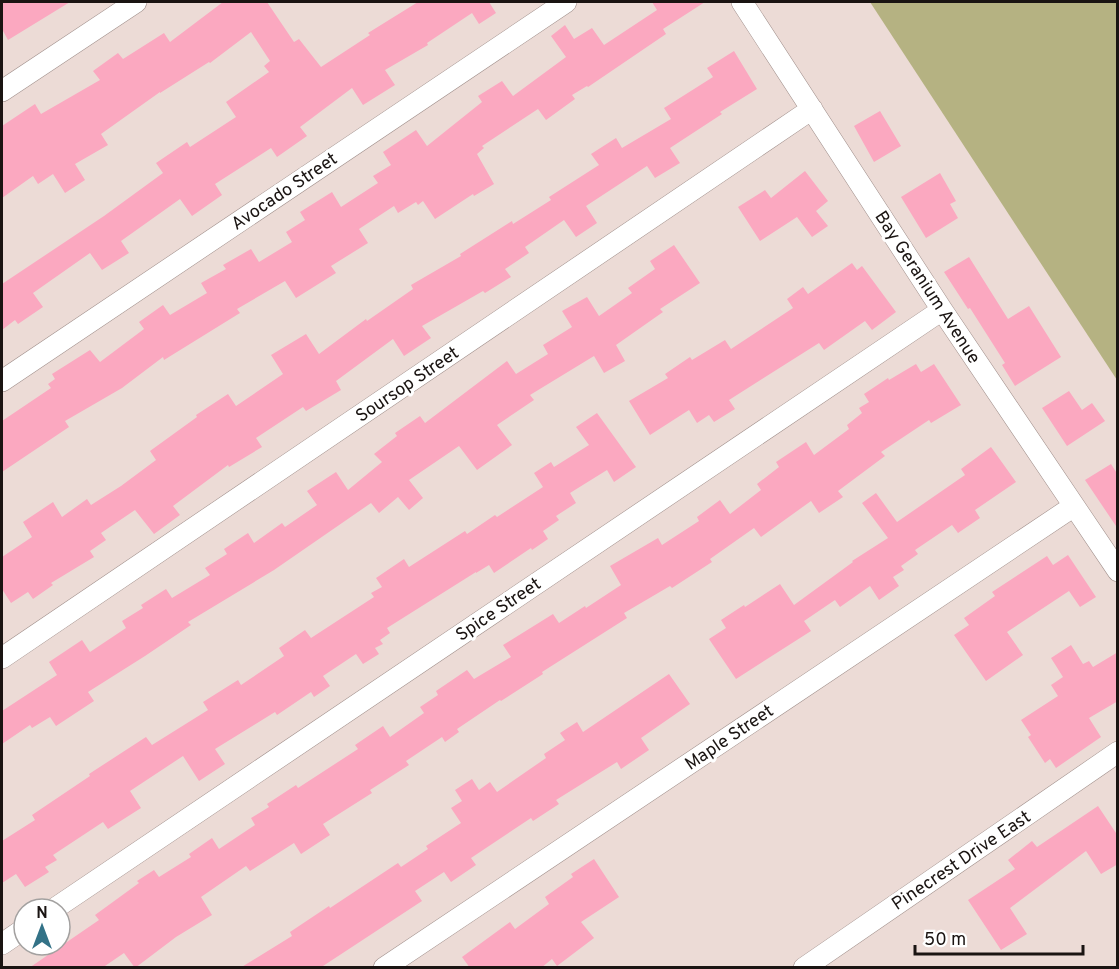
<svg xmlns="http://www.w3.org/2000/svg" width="1119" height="969" font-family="Overpass,sans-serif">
	<rect width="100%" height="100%" fill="#ecdbd6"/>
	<path fill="#b5b282" d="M870,2H1117V380Z"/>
	<path fill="#fba8c0" d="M2,2H70L8,40L2,29Z
		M223,2H267L294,42L299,39L321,67L370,35L368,33L418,2H490H489L496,13L479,24L472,13L427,43L428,45L385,70L395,85L363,105L352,88L300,127L307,136L277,157L271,148L215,184L222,195L192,216L180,199L121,241L129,253L102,270L90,253L33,293L43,307L18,324L15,320L2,330V284L104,216L163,173L156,163L187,142L190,147L236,117L226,102L269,72L264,66L270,61L251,32L210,63L209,62L160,93V92L101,134L108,145L75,164L85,180L65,193L53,174L38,184L33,176L2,198V126L35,104L41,114L100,80L93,71L118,53L123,59L164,33L170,42Z
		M652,2H705L663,29L666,34L588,87L587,86L572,95L575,99L546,120L538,109L482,146L484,148L477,154L494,184L474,196L473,194L435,219L423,201L418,205L416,202L398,213L394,206L359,229L368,243L331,266L336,273L296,298L285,281L237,309L240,313L164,360L163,357L122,388L65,421L69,427L2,472V421L51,388L48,384L55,379L52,374L90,350L100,362L144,329L139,322L163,305L170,315L207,293L201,283L226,269L223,265L251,249L259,262L292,242L286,232L305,220L300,212L332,192L341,207L378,183L373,176L391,165L383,152L416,130L427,146L482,102L478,96L502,81L513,96L566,57L551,36L565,25L574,39L592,28L604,45L657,10Z
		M734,51L757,89L720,112L722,114L670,148L680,163L655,178L647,166L586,206L597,223L576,237L564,220L525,247L529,253L505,269L511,277L485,293L483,291L422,326L431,338L404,356L393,339L336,381L341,390L306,411L303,407L256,438L262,447L229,467L228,465L173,506L180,515L154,534L135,510L101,533L106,540L90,551L94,557L51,583L53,585L33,599L28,592L11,603L2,589V557L32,537L23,522L53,502L62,517L87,499L91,505L121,486L156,460L150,451L197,417L196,415L228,394L236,406L283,374L271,355L306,334L319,354L366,319L367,321L413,289L411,285L461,256L460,254L512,221L513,224L551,200L549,197L599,165L591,154L616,138L622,148L671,119L664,108L713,77L707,68Z
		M880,111L901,146L874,162L854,126Z
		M805,171L828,201L816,211L828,226L812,237L797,217L760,241L738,207L765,190L771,198Z
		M940,173L956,201L950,204L958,218L926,238L901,197Z
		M674,245L700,283L660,309L663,312L616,345L625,361L604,373L594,356L530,395L534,400L497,425L512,445L477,470L459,446L409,480L423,498L409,510L398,497L379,513L371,503L274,570L188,622L191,625L145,656L88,692L94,701L56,726L50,717L32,728L30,725L2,744V711L57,675L49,662L82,640L90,652L126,628L122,621L143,608L141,605L166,589L172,598L210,575L205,568L227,554L224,549L248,533L254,543L282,523L285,527L317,505L307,491L336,472L348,490L382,462L374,454L397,436L395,433L420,416L425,423L507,361L516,374L548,354L543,345L572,327L562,311L587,297L599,316L632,293L628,288L655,269L650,261Z
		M969,257L1008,319L1029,306L1061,357L1015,386L1002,365L1005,363L970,308L968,309L944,272Z
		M852,263L857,270L862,266L896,312L872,330L865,321L824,350L819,343L729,400L735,409L714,422L709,415L697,423L689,410L650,435L629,401L668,378L665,374L690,357L692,360L725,340L731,349L793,308L787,299L803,287L808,294Z
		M916,364L921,372L934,364L961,405L931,423L929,420L881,452L885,456L838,491L843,497L819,513L811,501L761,537L754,528L710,559L712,562L672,588L670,586L624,613L627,618L542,672L543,674L501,701L500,700L457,729L459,732L445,742L442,737L406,761L409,765L370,790L372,793L323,824L330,835L301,854L294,843L250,871L246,866L201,897L212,915L176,937L135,968L124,953L102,968H29L99,920L95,915L139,883L137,881L154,870L159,877L191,857L189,854L212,838L219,849L255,825L251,818L269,807L267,804L296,785L298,788L358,749L355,745L383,726L390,737L424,713L420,707L438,695L436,691L467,670L474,679L511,657L503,645L553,614L559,623L585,606L586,608L621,585L610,566L658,538L662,545L699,521L697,517L720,500L730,514L761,490L757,484L779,467L776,462L806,442L814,455L849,429L847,425L862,413L859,408L869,402L864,394L888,378L889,380Z
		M1069,391L1082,410L1092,403L1105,421L1067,446L1042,408Z
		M597,413L636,467L614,482L607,470L570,493L576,503L556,516L559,520L543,531L548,539L532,550L531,548L494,573L489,565L476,573V572L387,628L390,633L380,640L383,644L375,648L379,654L363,664L356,654L323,676L330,686L314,697L311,692L277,715L275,712L215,749L225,764L199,781L183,756L130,791L141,808L108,829L103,822L53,855L57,860L45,867L49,872L25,887L16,874L2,883V841L35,820L32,815L90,776L89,774L146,737L152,745L208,710L203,702L238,680L241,685L284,656L279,648L305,630L311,638L374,597L371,593L382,587L376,578L404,559L409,567L465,531L467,534L495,515L497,517L543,487L534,473L551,462L554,467L589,445L576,427Z
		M991,447L1016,482L975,510L980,518L958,533L952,525L915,550L918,554L901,566L904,570L893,577L899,586L879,600L870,586L840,607L835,600L804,621L811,631L736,679L709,639L726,628L721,620L744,605L745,607L780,584L794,605L853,562L852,561L888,538L862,503L876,493L897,522L965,475L961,469Z
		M1111,464L1118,475V529L1085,480Z
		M1068,555L1096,597L1080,607L1069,591L1007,632L1023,655L986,681L954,635L969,625L964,618L995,596L992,592L1047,556L1053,565Z
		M1071,645L1083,664L1089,661L1093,667L1118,652V701L1089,718L1101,737L1056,768L1050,759L1045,763L1028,737L1031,735L1021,720L1058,696L1051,685L1063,677L1051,658Z
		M669,674L690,704L641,738L649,750L621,769L617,762L556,800L559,804L533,821L531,818L471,858L476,865L451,882L444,872L415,891L422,901L320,968H240L292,936L290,932L329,906L330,908L398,863L401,867L428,849L426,846L461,823L451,808L462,801L455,790L472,779L479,790L490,782L497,792L546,758L544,754L565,740L560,733L577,722L583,732Z
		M1098,806L1118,836V864L1101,874L1086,851L1010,908L1027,934L1001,950L968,900L1015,869L1008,860L1032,841L1037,847Z
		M594,859L619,897L581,922L594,938L557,966L552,959L541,968H470L462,957L510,922L515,929L549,904L545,897L573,877L571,874Z"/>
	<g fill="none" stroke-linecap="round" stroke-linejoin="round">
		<defs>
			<path id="minor" d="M742,2L942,310L1118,571
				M2,91L136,2
				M2,381L566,2
				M2,658L812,109
				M54,909L942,310
				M2,944L24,929
				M384,968L1074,506
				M804,968L1118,752"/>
		</defs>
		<use href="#minor" stroke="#a1908c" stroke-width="22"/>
		<use href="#minor" stroke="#fff" stroke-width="21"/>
	</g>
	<g text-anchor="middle" stroke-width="6" stroke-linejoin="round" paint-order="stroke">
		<g font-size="18" fill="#1a1412" stroke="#fff">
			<text transform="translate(284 191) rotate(-34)" y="6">Avocado Street</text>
			<text transform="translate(928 287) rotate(57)" y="6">Bay Geranium Avenue</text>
			<text transform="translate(407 384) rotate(-34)" y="6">Soursop Street</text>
			<text transform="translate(498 609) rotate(-34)" y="6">Spice Street</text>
			<text transform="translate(729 737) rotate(-34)" y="6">Maple Street</text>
			<text transform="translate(961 860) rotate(-34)" y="6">Pinecrest Drive East</text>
		</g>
	</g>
	<rect width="1119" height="969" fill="none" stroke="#1a1412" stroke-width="6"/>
	<g transform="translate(42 927)"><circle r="28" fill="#ffffff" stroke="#a3a1a0" stroke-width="1.5"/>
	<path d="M0-4.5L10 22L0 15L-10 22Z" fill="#337287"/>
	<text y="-9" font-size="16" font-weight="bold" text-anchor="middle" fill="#1a1412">N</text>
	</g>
	<path d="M915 945v9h168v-9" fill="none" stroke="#1a1412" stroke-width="3"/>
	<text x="924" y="945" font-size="18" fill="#1a1412" stroke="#ffffff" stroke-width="4.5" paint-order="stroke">50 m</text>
</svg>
